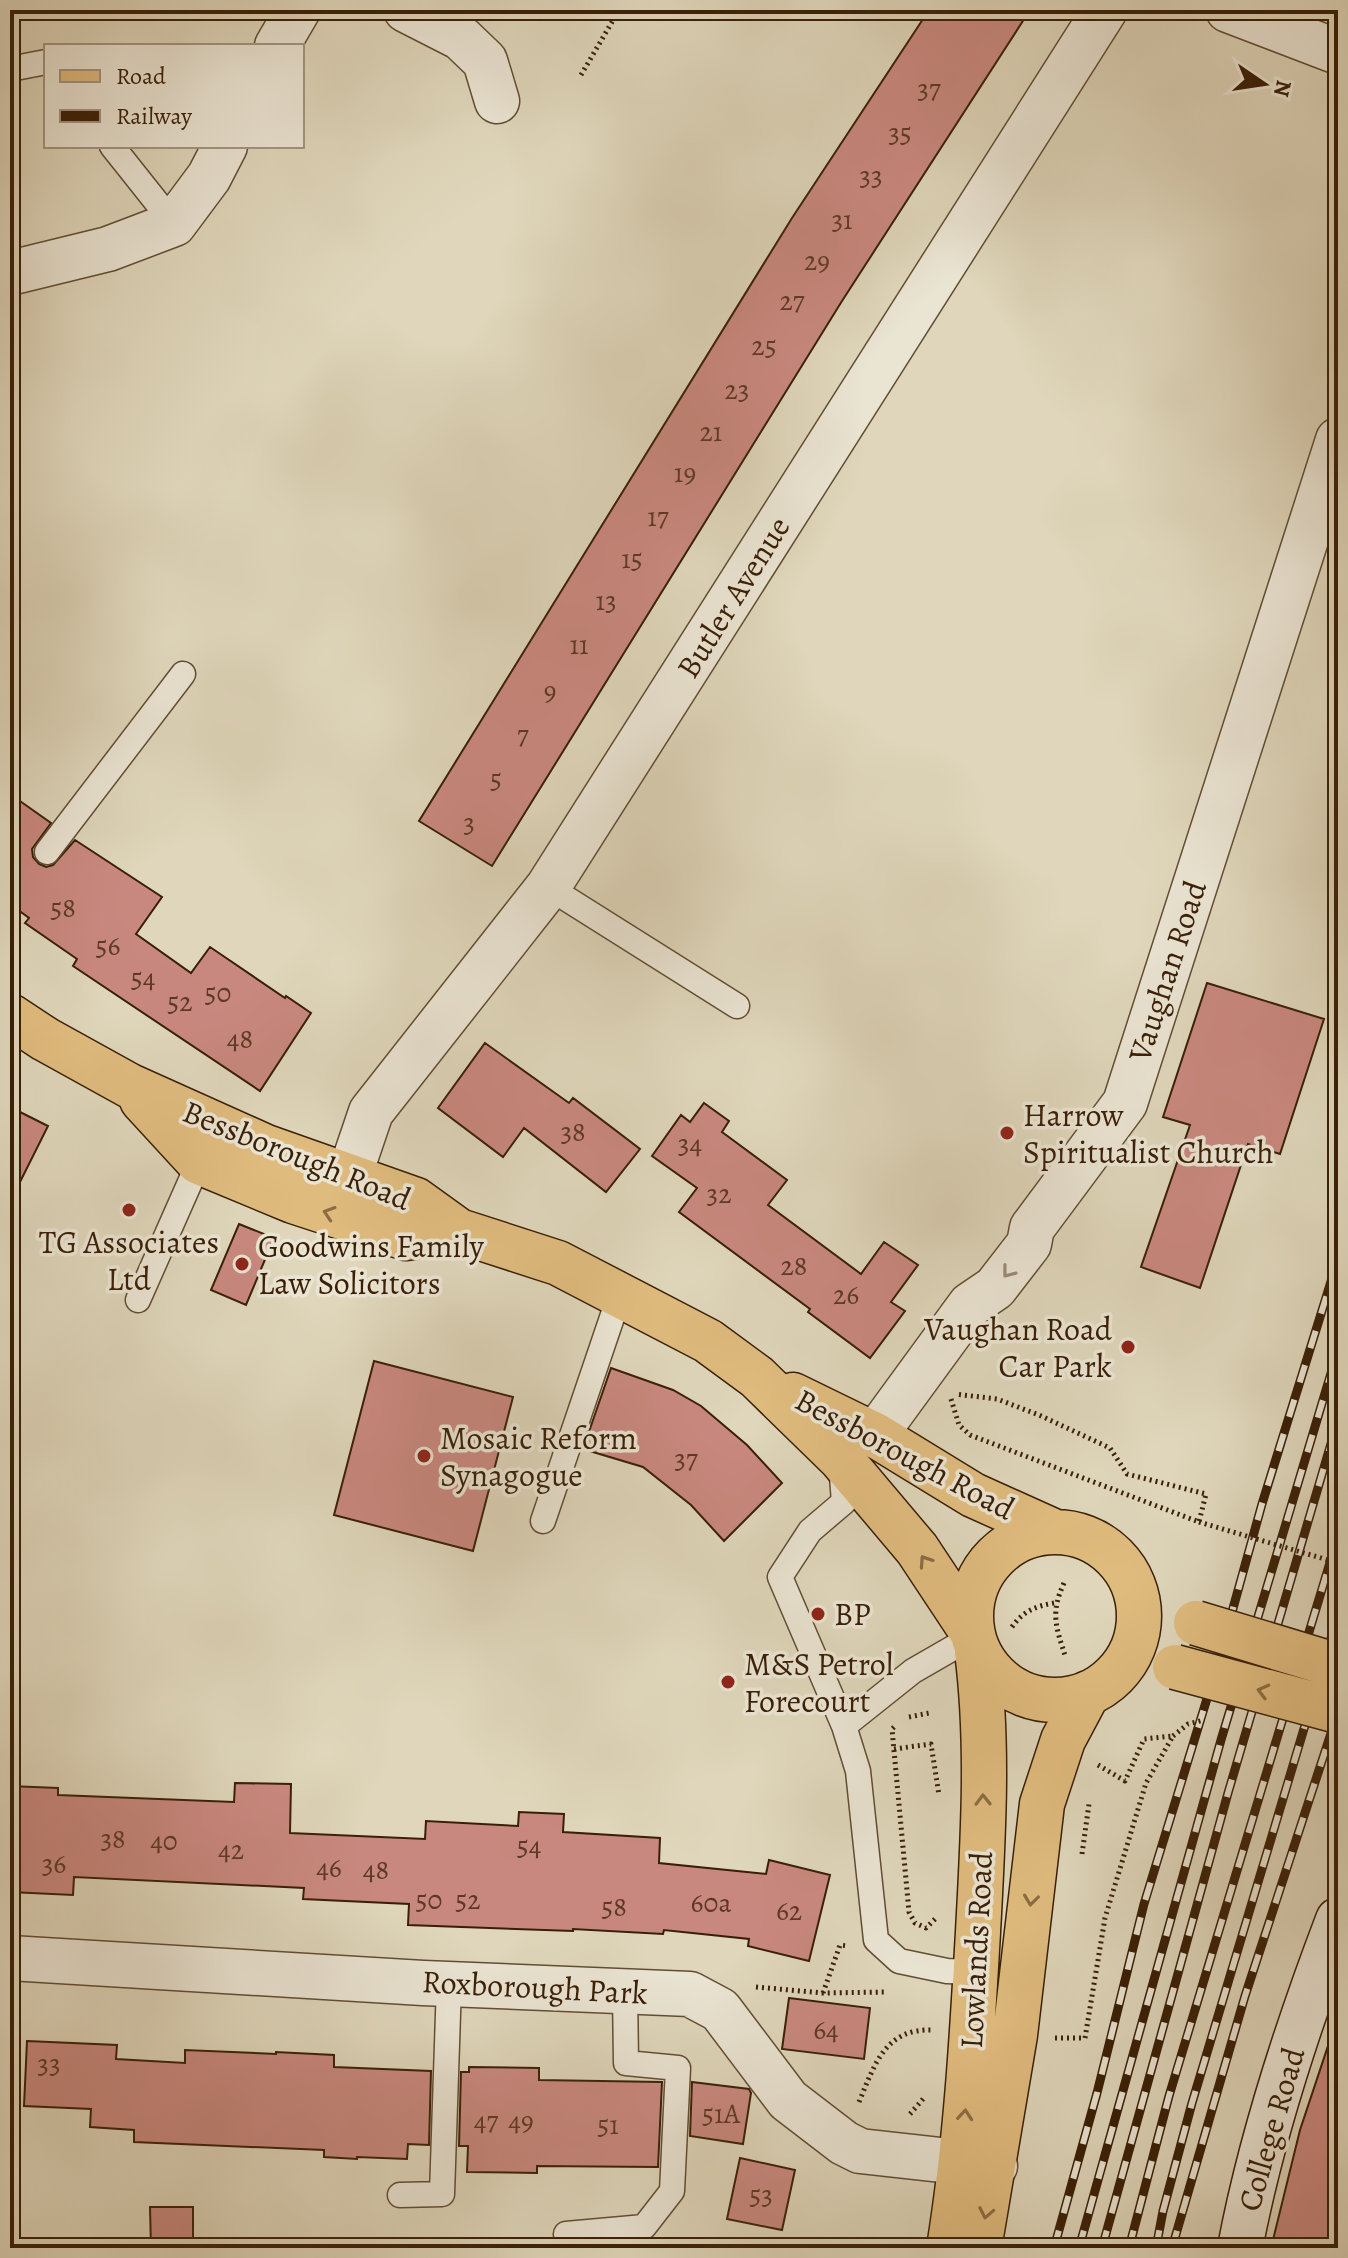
<svg xmlns="http://www.w3.org/2000/svg" width="1348" height="2258" font-family="Alegreya,serif">
	<rect width="100%" height="100%" fill="#dfd6bb"/>
	<filter id="stains"><feTurbulence type="fractalNoise" baseFrequency=".0025" numOctaves="4"/><feColorMatrix values="0 0 0 0 .2 0 0 0 0 .09 0 0 0 0 .02 0 0 0 .5 -.17"/></filter>
	<radialGradient id="worn" r=".72"><stop offset=".6" stop-color="#630" stop-opacity="0"/><stop offset="1" stop-color="#630" stop-opacity=".3"/></radialGradient>
	<path fill="#c9887f" stroke="#391f06" stroke-width="2" d="M929,10H1030L842,301L492,866L419,821L792,218Z
		M10,794L51,823L32,849L33,857L39,864L46,867L53,865L75,840L162,897L136,934L191,973L210,947L285,998L286,996L311,1013L260,1091L73,966L77,959L25,923L29,918L10,904Z
		M1207,983L1324,1019L1280,1154L1248,1144L1200,1288L1141,1267L1190,1125L1163,1117Z
		M485,1043L569,1103L573,1098L640,1149L606,1192L524,1128L503,1157L438,1108Z
		M704,1103L729,1121L722,1132L787,1180L768,1205L861,1274L884,1242L918,1265L891,1302L905,1311L870,1358L808,1312L810,1309L679,1212L697,1188L652,1156L681,1115L690,1122Z
		M10,1107L48,1126L10,1202Z
		M239,1224L274,1238L246,1305L211,1290Z
		M374,1361L513,1397L473,1551L334,1515Z
		M611,1368L673,1390L701,1406L747,1445L782,1483L724,1541L691,1505L643,1467L583,1449Z
		M235,1783L291,1784L290,1833L425,1839L426,1821L518,1826L519,1812L564,1814L563,1832L660,1838L659,1863L766,1874L769,1860L830,1875L809,1961L748,1946L749,1939L664,1930L663,1934L573,1929V1931L408,1925L409,1904L303,1899L304,1888L74,1877L73,1895L10,1892V1786L58,1788V1795L234,1802Z
		M789,1998L870,2008L864,2059L782,2049Z
		M1332,2034L1338,2035V2248H1271L1300,2130Z
		M27,2041L117,2045L116,2059L185,2063V2050L276,2054V2052L334,2055V2067L431,2071L429,2145L408,2144L407,2159L357,2157V2159L324,2157V2150L134,2142V2130L90,2127L91,2109L24,2106Z
		M469,2067L539,2068V2080L662,2082L658,2167L537,2166V2173L467,2172L468,2146H459L461,2072H469Z
		M692,2082L749,2089L751,2093L743,2144L690,2136Z
		M740,2158L795,2170L782,2230L727,2219Z
		M150,2207H193V2248H151Z"/>
	<g fill="none" stroke-linecap="round" stroke-linejoin="round">
		<defs>
			<path id="service" d="M10,69L46,62
				M112,146L174,224
				M47,852L183,674
				M548,887L737,1006
				M138,1300L199,1162
				M841,1464L844,1502L810,1531L780,1577L844,1726L858,1771L876,1940L899,1961L947,1971L976,1972
				M543,1521L620,1294
				M844,1726L913,1671L972,1637
				M400,2195L442,2194L449,1984
				M566,2234L644,2227L672,2191L678,2068L626,2063L625,1991"/>
			<path id="minor" d="M406,10L461,38L485,61L497,101
				M1228,10L1338,52
				M277,46L298,10
				M10,273L108,249L174,224L209,177L225,146
				M350,1174L371,1112L548,887L1105,10
				M10,1958L423,1983L690,1994L720,2010L788,2100L844,2143L860,2151L995,2166"/>
			<path id="tertiary" d="M875,1435L970,1305L995,1288L1029,1244L1032,1228L1125,1103L1338,440"/>
			<path id="secondary" d="M1240,2248C1261,2137 1298,2025 1338,1920"/>
			<path id="primary" d="M10,1016L45,1039L130,1086L266,1147L416,1200L459,1231L558,1263L708,1341L757,1377L841,1459L917,1549L968,1626
				M142,1100L199,1162L293,1201L406,1238L459,1231
				M793,1395L875,1435L973,1495L1053,1531
				M971 1616a84 84 0 1 1 168 0a84 84 0 1 1-168 0Z
				M949,2248C966,2143 972,2038 978,1932C983,1839 989,1744 977,1651
				M979,2248L1015,2035L1042,1804L1063,1740L1088,1693"/>
		</defs>
		<use href="#service" stroke="#624d33" stroke-width="27"/>
		<use href="#minor" stroke="#624d33" stroke-width="47"/>
		<use href="#tertiary" stroke="#624d33" stroke-width="47"/>
		<use href="#secondary" stroke="#391f06" stroke-width="47"/>
		<use href="#primary" stroke="#391f06" stroke-width="47"/>
		<path stroke="#391f06" stroke-width="5" stroke-dasharray="2 4" stroke-linecap="butt" d="M581,75L619,10
			M951,1399L959,1425L970,1435L1199,1522L1206,1494L1127,1474L1110,1448L1039,1415L997,1399L955,1394
			M1064,1583C1050,1613 1056,1628 1066,1658
			M1012,1627C1023,1611 1036,1606 1054,1603
			M909,1717L929,1713
			M894,1727L892,1729L909,1912L915,1923L926,1928L936,1918
			M894,1749L931,1744L939,1795
			M1098,1765L1125,1781L1144,1739L1172,1736
			M1082,1854L1089,1804
			M756,1987L823,1993L886,1992
			M823,1993L840,1945L848,1946
			M1055,2038H1085L1105,1918L1146,1783L1173,1736
			M859,2102C875,2064 885,2028 933,2030
			M910,2114L924,2098"/>
		<use href="#service" stroke="#eae4d3" stroke-width="24"/>
		<use href="#minor" stroke="#eae4d3" stroke-width="44"/>
		<use href="#tertiary" stroke="#eae4d3" stroke-width="44"/>
		<use href="#secondary" stroke="#eae4d3" stroke-width="44"/>
		<use href="#primary" stroke="#e0bb7e" stroke-width="44"/>
		<defs>
			<path id="rail" d="M1054,2248L1097,2093L1144,1904L1217,1666L1262,1504L1338,1259
				M1079,2248L1221,1740L1338,1350
				M1102,2248L1228,1793L1338,1420
				M1129,2248L1169,2096L1338,1536
				M1156,2248L1163,2211L1192,2103L1338,1615
				M1172,2248L1245,1996L1338,1712"/>
		</defs>
		<use href="#rail" stroke="#391f06" stroke-width="9"/>
		<use href="#rail" stroke="#eae4d3" stroke-width="6" stroke-dasharray="18" stroke-linecap="butt"/>
		<defs>
			<path id="primary-bridge" d="M1196,1623L1338,1666
				M1175,1667L1338,1711"/>
		</defs>
		<use href="#primary-bridge" stroke="#391f06" stroke-width="47" stroke-linecap="butt"/>
		<path stroke="#391f06" stroke-width="5" stroke-dasharray="2 4" stroke-linecap="butt" d="M1199,1522L1338,1563
			M1173,1736L1188,1724L1204,1720"/>
		<use href="#primary-bridge" stroke="#e0bb7e" stroke-width="44"/>
	</g>
	<defs><path id="oneway-chevron" d="M-2-3.5L2.5 0L-2 3.5" fill="none" stroke-width="1.6" stroke-linecap="round" stroke-linejoin="round" transform="scale(2)"/></defs>
	<g stroke="#8c6d42">
		<use href="#oneway-chevron" transform="translate(329 1213) rotate(-162)"/>
		<use href="#oneway-chevron" transform="translate(925 1561) rotate(-124)"/>
		<use href="#oneway-chevron" transform="translate(1263 1691) rotate(-165)"/>
		<use href="#oneway-chevron" transform="translate(983 1800) rotate(-91)"/>
		<use href="#oneway-chevron" transform="translate(1031 1900) rotate(97)"/>
		<use href="#oneway-chevron" transform="translate(965 2115) rotate(-85)"/>
		<use href="#oneway-chevron" transform="translate(986 2213) rotate(101)"/>
	</g>
	<use stroke="#9a8b77" href="#oneway-chevron" transform="translate(1008 1272) rotate(128)"/>
	<g fill="#8f2418" stroke="#eae4d3" stroke-width="3">
		<circle cx="1007" cy="1133" r="8"/>
		<circle cx="129" cy="1210" r="8"/>
		<circle cx="242" cy="1264" r="8"/>
		<circle cx="1128" cy="1347" r="8"/>
		<circle cx="424" cy="1456" r="8"/>
		<circle cx="818" cy="1614" r="8"/>
		<circle cx="728" cy="1682" r="8"/>
	</g>
	<g text-anchor="middle" stroke-width="7" stroke-linejoin="round" paint-order="stroke">
		<g font-size="28" fill="#5d3924">
			<text x="929" y="98">37</text>
			<text x="900" y="142">35</text>
			<text x="871" y="185">33</text>
			<text x="842" y="229">31</text>
			<text x="817" y="270">29</text>
			<text x="792" y="310">27</text>
			<text x="764" y="355">25</text>
			<text x="737" y="399">23</text>
			<text x="711" y="441">21</text>
			<text x="685" y="482">19</text>
			<text x="658" y="526">17</text>
			<text x="632" y="568">15</text>
			<text x="606" y="610">13</text>
			<text x="579" y="654">11</text>
			<text x="550" y="700">9</text>
			<text x="523" y="744">7</text>
			<text x="496" y="788">5</text>
			<text x="469" y="832">3</text>
			<text x="63" y="917">58</text>
			<text x="108" y="955">56</text>
			<text x="143" y="987">54</text>
			<text x="218" y="1002">50</text>
			<text x="180" y="1011">52</text>
			<text x="240" y="1048">48</text>
			<text x="573" y="1141">38</text>
			<text x="690" y="1153">34</text>
			<text x="719" y="1203">32</text>
			<text x="794" y="1275">28</text>
			<text x="846" y="1304">26</text>
			<text x="686" y="1468">37</text>
			<text x="113" y="1848">38</text>
			<text x="164" y="1850">40</text>
			<text x="529" y="1855">54</text>
			<text x="231" y="1859">42</text>
			<text x="54" y="1873">36</text>
			<text x="329" y="1877">46</text>
			<text x="376" y="1879">48</text>
			<text x="429" y="1909">50</text>
			<text x="468" y="1909">52</text>
			<text x="711" y="1912">60a</text>
			<text x="614" y="1916">58</text>
			<text x="789" y="1920">62</text>
			<text x="826" y="2039">64</text>
			<text x="49" y="2073">33</text>
			<text x="721" y="2123">51A</text>
			<text x="486" y="2130">47</text>
			<text x="521" y="2130">49</text>
			<text x="608" y="2134">51</text>
			<text x="761" y="2204">53</text>
		</g>
		<g font-size="32" fill="#391f06" stroke="#eae4d3">
			<text transform="translate(733 597) rotate(-58)" y="11">Butler Avenue</text>
			<text transform="translate(1167 971) rotate(-72)" y="11">Vaughan Road</text>
			<text transform="translate(297 1155) rotate(22)" y="11">Bessborough Road</text>
			<text transform="translate(905 1454) rotate(28)" y="11">Bessborough Road</text>
			<text transform="translate(976 1950) rotate(-87)" y="11">Lowlands Road</text>
			<text transform="translate(535 1987) rotate(3)" y="11">Roxborough Park</text>
			<text transform="translate(1271 2129) rotate(-74)" y="11">College Road</text>
		</g>
		<g font-size="32" fill="#391f06" stroke="#eae4d3" text-anchor="start">
			<text x="1023" y="1126">Harrow<tspan x="1023" dy="37">Spiritualist Church</tspan></text>
			<text x="129" y="1253" text-anchor="middle">TG Associates<tspan x="129" dy="37">Ltd</tspan></text>
			<text x="258" y="1257">Goodwins Family<tspan x="258" dy="37">Law Solicitors</tspan></text>
			<text x="1112" y="1340" text-anchor="end">Vaughan Road<tspan x="1112" dy="37">Car Park</tspan></text>
			<text x="440" y="1449">Mosaic Reform<tspan x="440" dy="37">Synagogue</tspan></text>
			<text x="834" y="1625">BP</text>
			<text x="744" y="1675">M&amp;S Petrol<tspan x="744" dy="37">Forecourt</tspan></text>
		</g>
	</g>
	<rect width="1348" height="2258" fill="none" stroke="#dfd6bb" stroke-width="40"/>
	<rect x="12" y="12" width="1324" height="2234" fill="none" stroke="#391f06" stroke-width="4"/>
	<rect x="20" y="20" width="1308" height="2218" fill="none" stroke="#391f06" stroke-width="2"/>
	<rect x="44" y="44" width="260" height="104" fill="#eae4d3" stroke="#a39581" stroke-width="2"/>
	<rect x="60" y="70" width="40" height="12" fill="#e0bb7e" stroke="#a39581" stroke-width="2"/>
	<text x="116" y="84" font-size="24" fill="#391f06">Road</text>
	<rect x="60" y="110" width="40" height="12" fill="#391f06" stroke="#a39581" stroke-width="2"/>
	<text x="116" y="124" font-size="24" fill="#391f06">Railway</text>
	<g transform="translate(1264 84) rotate(103)" stroke="#eae4d3" stroke-width="6" paint-order="stroke">
	<path d="M0-6L14 30L0 20L-14 30Z" fill="#391f06"/>
	<text y="-12" font-size="22" font-weight="bold" text-anchor="middle" fill="#391f06">N</text>
	</g>
	<rect width="100%" height="100%" filter="url(#stains)"/>
	<rect width="100%" height="100%" fill="url(#worn)"/>
</svg>
